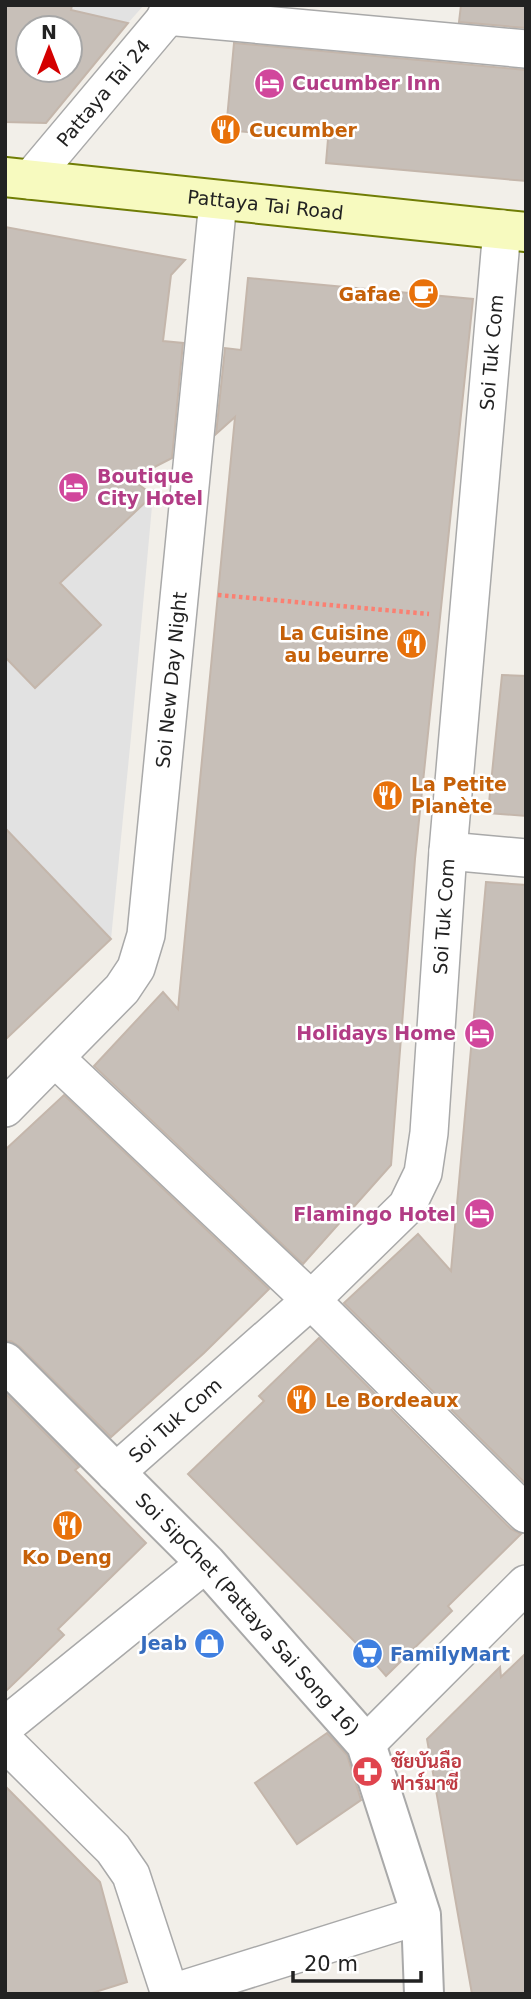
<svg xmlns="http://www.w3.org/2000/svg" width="531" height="1999" font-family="'DejaVu Sans',Sarabun,sans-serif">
	<rect width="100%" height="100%" fill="#f2efe9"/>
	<path fill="#e2e2e2" d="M50,5H144L128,23Z
		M153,495L131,737L111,939L5,828V657L100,625L60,583Z"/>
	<path fill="#c7bfb8" stroke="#c4b6ab" stroke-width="2" fill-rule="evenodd" d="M5,5H72L71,10L128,23L46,123L5,122ZM28,28H70V70H28Z
		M461,5H526V28L459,22Z
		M234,43L526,70V181L326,163L328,139L226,130Z
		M5,227L185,260L171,275L163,341L183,343L172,458L131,479L153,495L60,583L101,625L35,688L5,657Z
		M248,278L473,299L415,859L391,1165L303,1264L94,1066L163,992L178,1009L235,417L216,434L225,348L241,350Z
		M502,675L526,676V816L488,813Z
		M5,828L111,939L5,1040Z
		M486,882L526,885V1484L344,1303L418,1234L451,1271Z
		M64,1095L269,1289L204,1353L111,1437L20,1347L11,1341H5V1150Z
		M319,1338L511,1529L521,1534L448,1606L452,1611L386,1676L367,1654L188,1474L264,1401L259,1396Z
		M5,1393L79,1467L75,1470L146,1543L58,1629L64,1635L5,1692Z
		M526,1653V1994H472L427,1739L500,1667L501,1677Z
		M327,1733L347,1755L361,1800L297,1844L255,1783Z
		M5,1786L100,1882L127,1982L89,1994H5Z"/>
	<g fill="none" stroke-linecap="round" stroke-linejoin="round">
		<defs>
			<g id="minor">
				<path d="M166,16L526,49"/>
				<path id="s1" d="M30,180L177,5"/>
				<path d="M448,851L526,858"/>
				<path d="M55,1058L311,1300L526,1514"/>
				<path id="s2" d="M5,1108L122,989L136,968L146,935L218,201"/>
				<path id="s3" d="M115,1473L311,1300L407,1206L423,1173L429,1133L448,851L502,229"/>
				<path d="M5,1726L206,1563"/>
				<path d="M5,1742L113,1849L131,1875L170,1994"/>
				<path d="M366,1744L526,1584"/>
				<path d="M169,1994L421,1915"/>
			</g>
			<g id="tertiary">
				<path id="s4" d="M5,1362L206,1563L366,1744L421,1915L424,1994"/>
			</g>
			<g id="secondary">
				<path id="s5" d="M5,177L526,232"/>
			</g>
		</defs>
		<use href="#minor" stroke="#a9a9a9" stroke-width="40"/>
		<use href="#tertiary" stroke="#a9a9a9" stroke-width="42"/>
		<use href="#secondary" stroke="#707d05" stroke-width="42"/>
		<path stroke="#fa8072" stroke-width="4.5" stroke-dasharray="3.5 3.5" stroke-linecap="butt" d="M218,595L429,614"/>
		<use href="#minor" stroke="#fff" stroke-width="37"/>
		<use href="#tertiary" stroke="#fff" stroke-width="38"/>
		<use href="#secondary" stroke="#f7fabf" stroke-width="38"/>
	</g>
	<defs>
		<symbol id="hotel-disc" viewBox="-11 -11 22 22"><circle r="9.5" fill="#d1479c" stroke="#fff"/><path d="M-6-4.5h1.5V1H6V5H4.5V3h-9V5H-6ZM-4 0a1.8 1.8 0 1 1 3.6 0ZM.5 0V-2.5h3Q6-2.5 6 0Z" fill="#fff"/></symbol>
		<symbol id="restaurant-disc" viewBox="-11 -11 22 22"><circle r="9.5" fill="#e8710a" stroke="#fff"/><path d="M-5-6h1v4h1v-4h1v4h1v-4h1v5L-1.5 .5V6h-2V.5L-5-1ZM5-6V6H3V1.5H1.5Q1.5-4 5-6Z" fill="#fff"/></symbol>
		<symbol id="cafe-disc" viewBox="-11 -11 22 22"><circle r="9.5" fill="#e8710a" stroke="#fff"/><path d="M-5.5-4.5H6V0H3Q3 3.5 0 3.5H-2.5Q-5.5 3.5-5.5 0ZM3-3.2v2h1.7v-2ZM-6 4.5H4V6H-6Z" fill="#fff"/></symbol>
		<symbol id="shop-disc" viewBox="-11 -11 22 22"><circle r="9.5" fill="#3f7fe0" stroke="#fff"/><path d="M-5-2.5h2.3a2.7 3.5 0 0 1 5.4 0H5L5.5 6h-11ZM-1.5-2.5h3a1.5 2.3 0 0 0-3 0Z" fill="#fff"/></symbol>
		<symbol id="supermarket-disc" viewBox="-11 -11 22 22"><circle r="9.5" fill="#3f7fe0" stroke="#fff"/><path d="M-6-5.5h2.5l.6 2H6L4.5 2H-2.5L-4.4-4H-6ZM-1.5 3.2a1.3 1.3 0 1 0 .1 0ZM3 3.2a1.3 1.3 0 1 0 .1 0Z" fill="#fff"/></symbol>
		<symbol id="pharmacy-disc" viewBox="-11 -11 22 22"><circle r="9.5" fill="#e0444e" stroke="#fff"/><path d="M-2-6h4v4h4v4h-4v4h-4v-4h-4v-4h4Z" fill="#fff"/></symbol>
	</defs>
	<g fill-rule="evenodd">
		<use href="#hotel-disc" x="252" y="66" width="35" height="35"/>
		<use href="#restaurant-disc" x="208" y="112" width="35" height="35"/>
		<use href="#cafe-disc" x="406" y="276" width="35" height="35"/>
		<use href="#hotel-disc" x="56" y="470" width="35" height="35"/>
		<use href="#restaurant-disc" x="394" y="626" width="35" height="35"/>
		<use href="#restaurant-disc" x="370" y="778" width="35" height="35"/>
		<use href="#hotel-disc" x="462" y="1016" width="35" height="35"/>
		<use href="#hotel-disc" x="462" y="1196" width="35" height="35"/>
		<use href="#restaurant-disc" x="284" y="1382" width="35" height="35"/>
		<use href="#restaurant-disc" x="50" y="1508" width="35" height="35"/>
		<use href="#shop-disc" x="192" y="1626" width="35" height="35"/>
		<use href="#supermarket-disc" x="350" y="1636" width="35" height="35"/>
		<use href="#pharmacy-disc" x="350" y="1754" width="35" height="35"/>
	</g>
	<g text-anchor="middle" stroke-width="5" stroke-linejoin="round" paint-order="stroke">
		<g font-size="19" font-weight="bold" fill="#b23c85" stroke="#fff" text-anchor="start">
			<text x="292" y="90">Cucumber Inn</text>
			<text x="97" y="483">Boutique<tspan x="97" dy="22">City Hotel</tspan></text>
			<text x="456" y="1040" text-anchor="end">Holidays Home</text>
			<text x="456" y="1221" text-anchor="end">Flamingo Hotel</text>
		</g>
		<g font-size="19" fill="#222" stroke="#fff">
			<text dy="7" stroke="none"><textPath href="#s1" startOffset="114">Pattaya Tai 24</textPath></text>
			<text dy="7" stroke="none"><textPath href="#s5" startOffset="262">Pattaya Tai Road</textPath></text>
			<text dy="7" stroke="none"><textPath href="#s3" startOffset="1256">Soi Tuk Com</textPath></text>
			<text dy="7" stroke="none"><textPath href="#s2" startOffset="483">Soi New Day Night</textPath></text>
			<text dy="7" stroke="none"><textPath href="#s3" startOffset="690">Soi Tuk Com</textPath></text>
			<text dy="7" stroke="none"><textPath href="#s3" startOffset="80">Soi Tuk Com</textPath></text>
			<text dy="7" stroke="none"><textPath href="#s4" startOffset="350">Soi SipChet (Pattaya Sai Song 16)</textPath></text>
		</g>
		<g font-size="19" font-weight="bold" fill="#c56008" stroke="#fff" text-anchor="start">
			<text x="249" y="137">Cucumber</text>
			<text x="401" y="301" text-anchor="end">Gafae</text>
			<text x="389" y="640" text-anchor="end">La Cuisine<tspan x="389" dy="22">au beurre</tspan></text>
			<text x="411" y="791">La Petite<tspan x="411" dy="22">Planète</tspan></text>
			<text x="325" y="1407">Le Bordeaux</text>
			<text x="67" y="1564" text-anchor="middle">Ko Deng</text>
		</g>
		<g font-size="19" font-weight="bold" fill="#366cbe" stroke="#fff" text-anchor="end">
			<text x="187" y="1650">Jeab</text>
			<text x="390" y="1661" text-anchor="start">FamilyMart</text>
		</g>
		<g font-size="19" font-weight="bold" fill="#be3a42" stroke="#fff" text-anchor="start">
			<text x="391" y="1768">ชัยบันลือ<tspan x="391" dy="22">ฟาร์มาซี</tspan></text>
		</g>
	</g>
	<rect width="531" height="1999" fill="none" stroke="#222222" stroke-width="14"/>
	<g transform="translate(49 49)"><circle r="33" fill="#ffffff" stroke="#a7a7a7" stroke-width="2"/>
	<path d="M0-5L12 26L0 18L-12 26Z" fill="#d40000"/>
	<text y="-10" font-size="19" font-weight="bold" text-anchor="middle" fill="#222222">N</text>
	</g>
	<path d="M293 1971v10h128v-10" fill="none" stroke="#222222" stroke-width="3.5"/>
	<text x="304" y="1971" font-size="21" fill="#222222" stroke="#ffffff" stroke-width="5" paint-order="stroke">20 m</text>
</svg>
